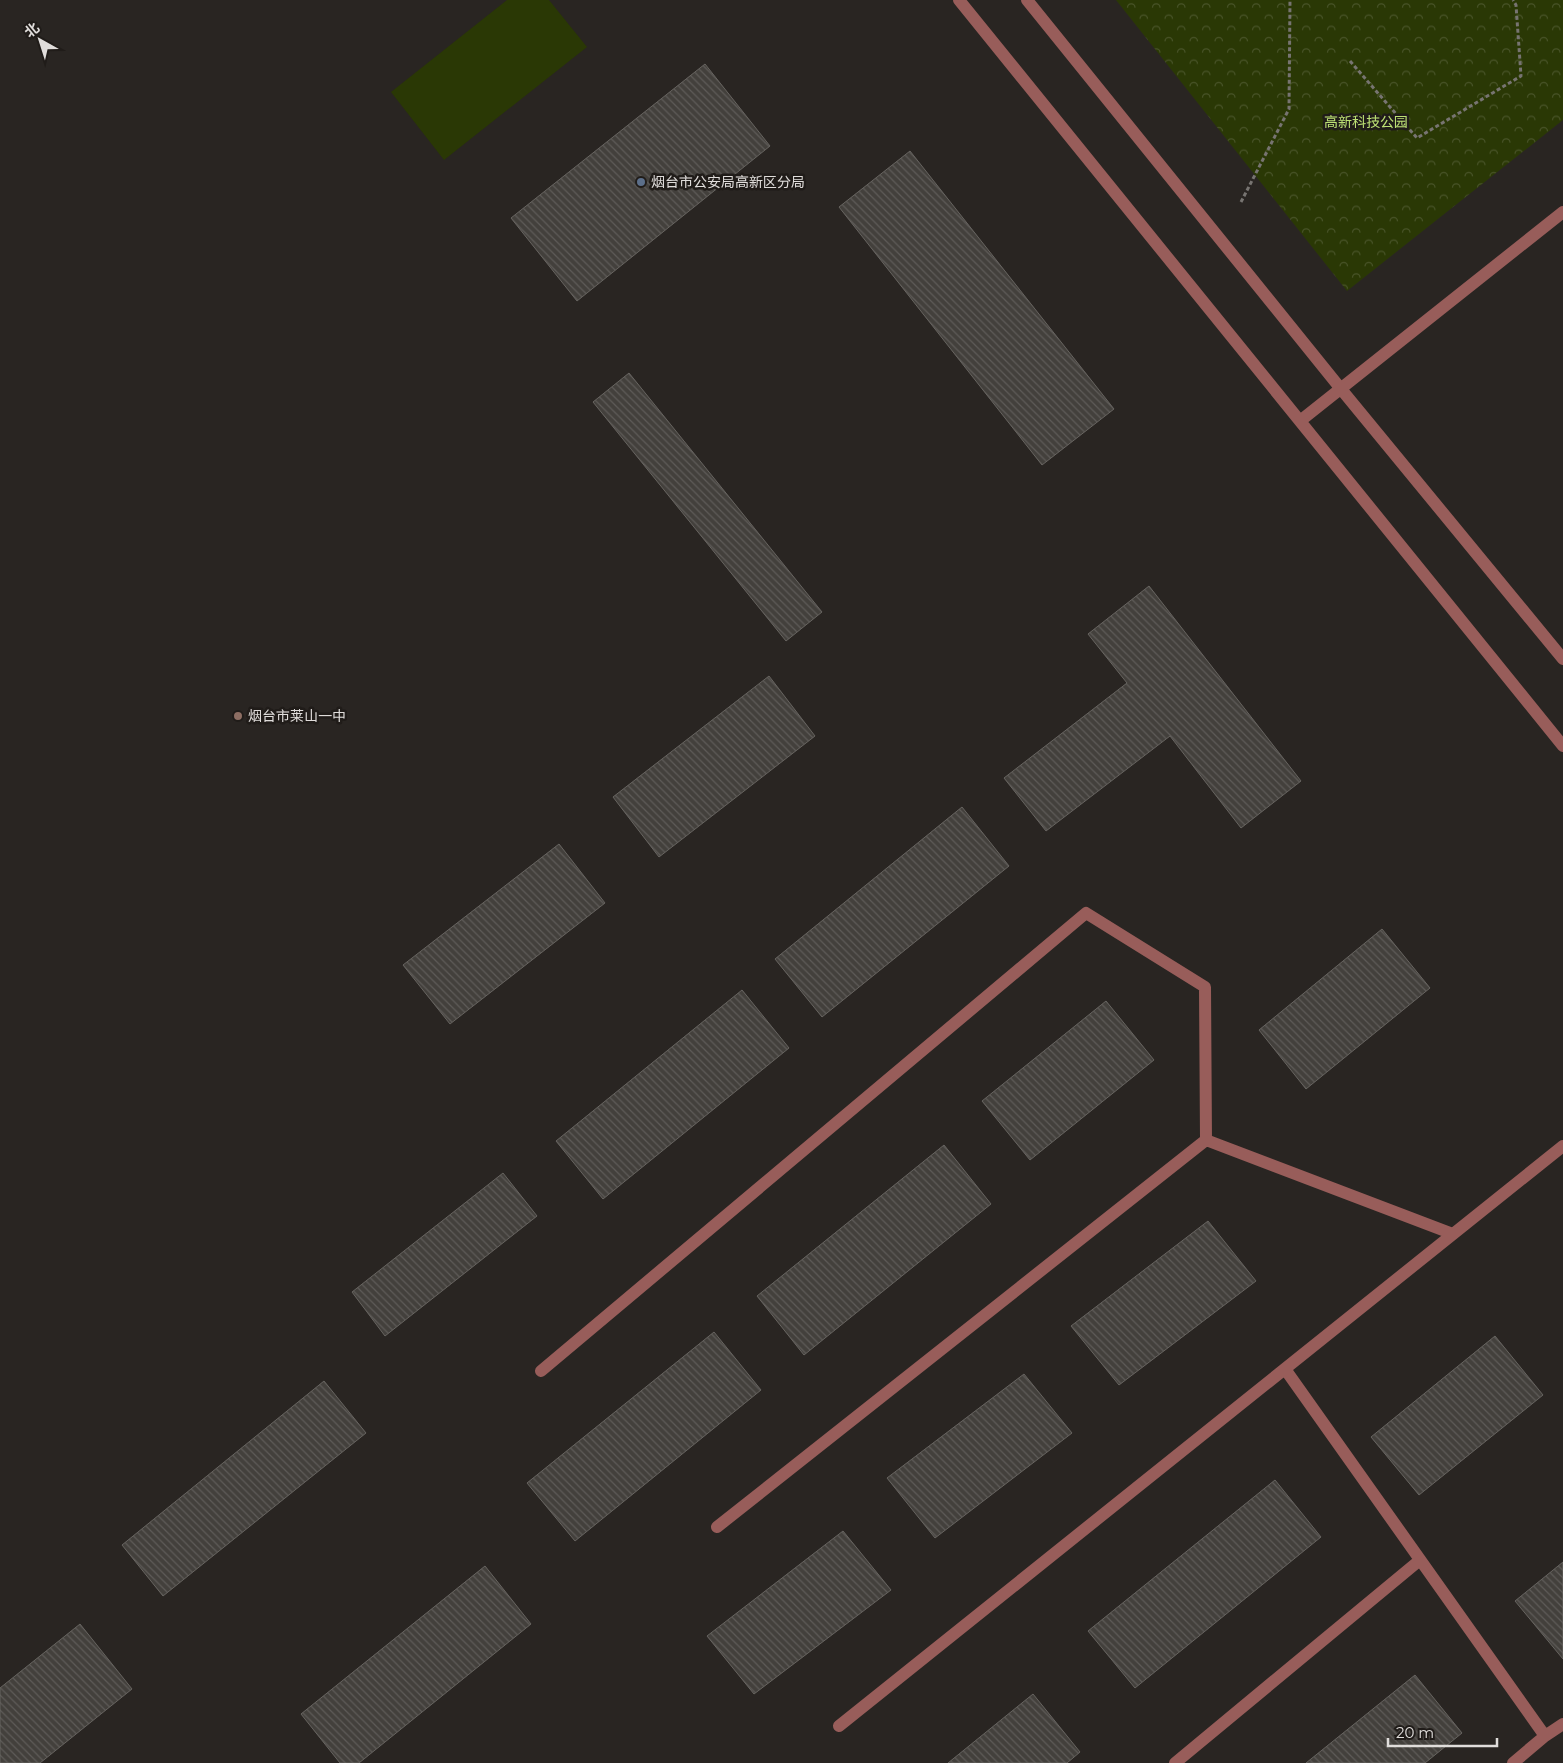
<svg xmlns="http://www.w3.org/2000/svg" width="1563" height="1763" font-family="Montserrat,'Noto Sans SC',sans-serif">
	<defs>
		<pattern id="park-crowns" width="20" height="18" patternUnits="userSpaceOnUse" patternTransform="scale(1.25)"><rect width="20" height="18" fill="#2a3805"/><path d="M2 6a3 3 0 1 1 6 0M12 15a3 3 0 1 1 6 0" fill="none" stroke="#495429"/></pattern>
		<pattern id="building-back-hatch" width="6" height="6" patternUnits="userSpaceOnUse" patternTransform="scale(1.25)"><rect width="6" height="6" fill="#43403c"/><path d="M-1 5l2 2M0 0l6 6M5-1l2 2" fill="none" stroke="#5e5b58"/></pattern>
	</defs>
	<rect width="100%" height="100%" fill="#292522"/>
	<path fill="#2a3805" d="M507,0H549L587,47L444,160L391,92Z"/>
	<path fill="url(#park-crowns)" d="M1116,0H1563V120L1347,291Z"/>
	<path fill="url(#building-back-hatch)" stroke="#676460" d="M705,64L770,146L577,301L511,218Z
		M910,151L1114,409L1042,465L839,207Z
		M629,373L822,612L786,641L593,402Z
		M1149,586L1301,781L1241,828L1170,736L1046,831L1004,778L1127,683L1088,634Z
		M769,676L815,736L659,857L613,797Z
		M962,807L1009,866L822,1017L775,959Z
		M559,844L605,903L450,1024L403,965Z
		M1382,929L1430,988L1306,1089L1259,1030Z
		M742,990L789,1048L603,1199L556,1141Z
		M1106,1001L1154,1060L1030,1160L982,1101Z
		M944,1145L991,1204L804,1355L757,1296Z
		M503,1173L537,1216L385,1336L352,1292Z
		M1208,1221L1256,1281L1119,1385L1071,1326Z
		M714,1332L761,1390L575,1541L527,1483Z
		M1495,1336L1543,1395L1419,1495L1371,1437Z
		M1024,1374L1072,1433L935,1538L887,1478Z
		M324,1381L366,1433L163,1596L122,1545Z
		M1275,1480L1321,1537L1135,1688L1088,1631Z
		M843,1531L891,1590L754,1694L707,1636Z
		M1563,1562V1659L1515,1601Z
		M485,1566L531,1624L359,1763H340L301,1714Z
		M80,1624L132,1689L40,1763H0V1688Z
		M1415,1675L1462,1733L1425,1763H1306Z
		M1033,1694L1080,1752L1067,1763H948Z"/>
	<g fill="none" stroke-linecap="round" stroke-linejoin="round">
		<path stroke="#777471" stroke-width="3" stroke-dasharray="4 2.5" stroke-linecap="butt" d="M1350,61L1417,138L1521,76L1516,5L1513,0
			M1241,202L1289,109L1290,0"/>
		<path stroke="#985d5a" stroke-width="12" d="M959,0L1563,746
			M1027,0L1341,389L1563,659
			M1300,421L1563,212
			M1285,1369L1545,1736L1563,1724
			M541,1371L1086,913L1205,987L1206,1140L1453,1234
			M717,1527L1206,1140
			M839,1726L1563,1146
			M1175,1763L1420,1560
			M1513,1763L1545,1736"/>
	</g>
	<circle fill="#5c6f8a" stroke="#201c19" stroke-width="2" cx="641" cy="182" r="5"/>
	<circle fill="#8d6e63" stroke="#201c19" stroke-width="2" cx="238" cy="716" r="5"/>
	<g text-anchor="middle" stroke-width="5" stroke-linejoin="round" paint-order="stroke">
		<g font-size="14" fill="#bce074" stroke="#201c19">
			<text x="1366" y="127">高新科技公园</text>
		</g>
		<g font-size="14" fill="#e0dddb" stroke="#201c19" text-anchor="start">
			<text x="651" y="187">烟台市公安局高新区分局</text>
			<text x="248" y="721">烟台市莱山一中</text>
		</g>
	</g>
	<g transform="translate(40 40) rotate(321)" stroke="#201c19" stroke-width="4" paint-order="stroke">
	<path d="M0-4L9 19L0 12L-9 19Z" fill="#e0dddb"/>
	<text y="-8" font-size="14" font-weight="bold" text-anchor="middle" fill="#e0dddb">北</text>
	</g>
	<path d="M1388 1738v8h109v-8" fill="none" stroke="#e0dddb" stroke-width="2.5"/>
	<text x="1396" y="1738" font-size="15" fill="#e0dddb" stroke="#201c19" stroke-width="4" paint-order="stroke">20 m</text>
</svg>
